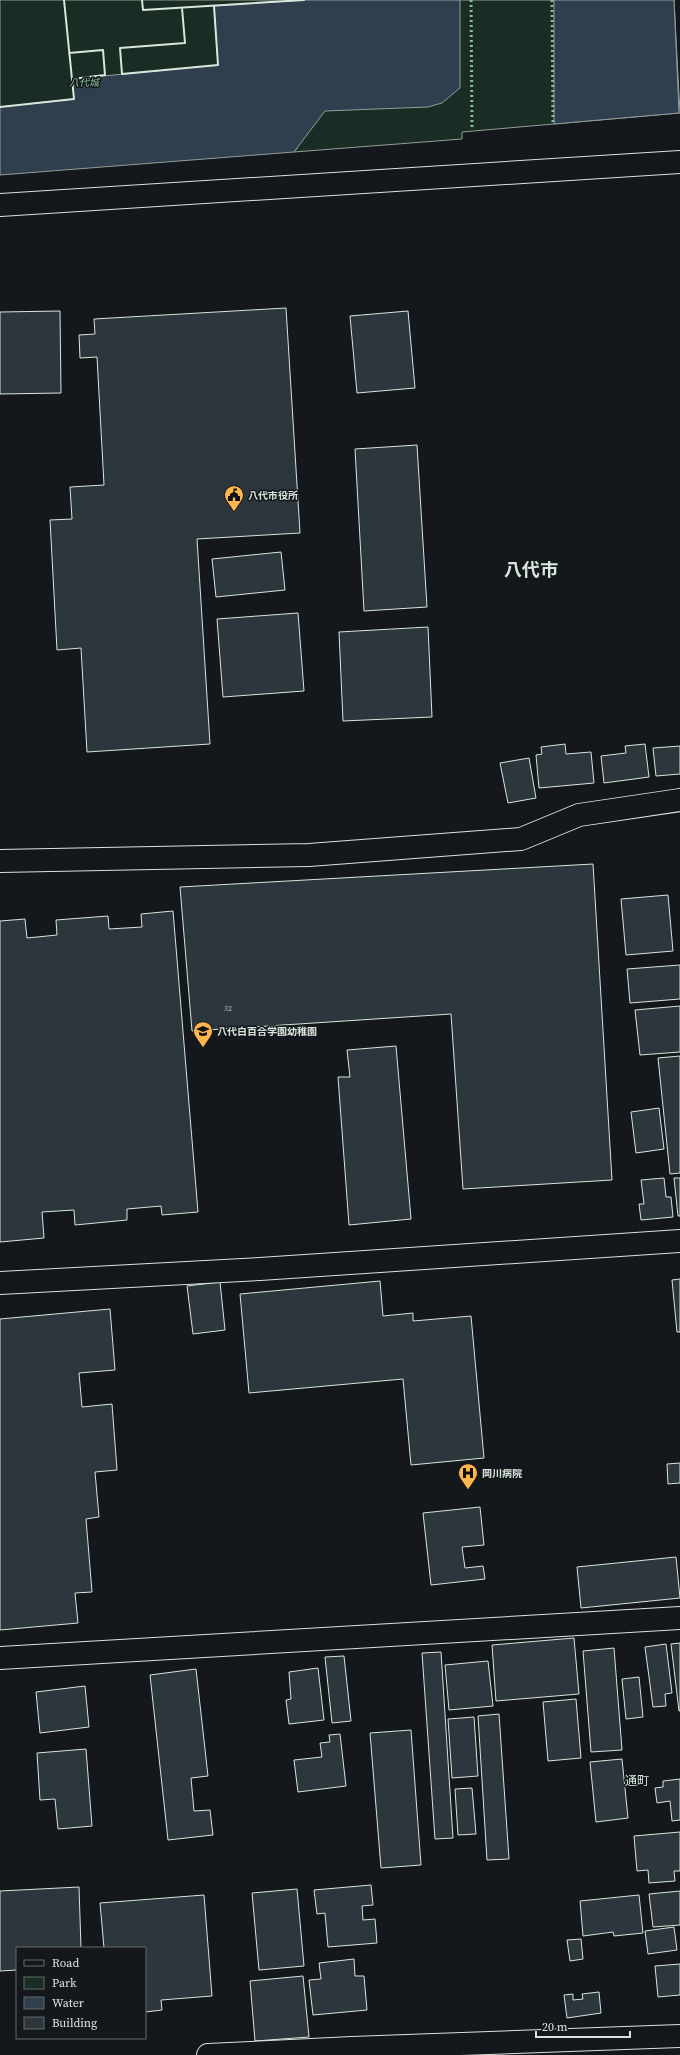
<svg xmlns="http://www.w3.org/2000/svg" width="680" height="2055" font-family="'Source Serif 4','Noto Sans JP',serif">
	<rect width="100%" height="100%" fill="#14181c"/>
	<path fill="#1a2d24" stroke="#939e99" d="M0,0H674L680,113L462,132V139L294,152L298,147L0,172Z"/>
	<path fill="#2f3f4d" stroke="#939e99" d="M304,0H460V88L442,103L428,107L325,111L294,152L0,175V107L74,99L72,79L218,65L214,6Z
		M554,0H674L679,113L554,124Z"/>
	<path fill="#2c363c" stroke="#d8e6dc" d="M286,308L300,533L197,539L210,744L87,752L81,648L57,650L50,520L72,519L70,487L104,485L97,357L80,358L79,335L95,334L94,319Z
		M60,311L61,393L0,394V312Z
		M408,311L415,388L357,393L350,316Z
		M417,445L427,607L364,611L355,449Z
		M281,552L285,590L216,597L212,559Z
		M298,613L304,691L223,697L217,619Z
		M428,627L432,717L343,721L339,632Z
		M565,744L566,754L591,752L594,783L539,788L536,755L542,754L541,747Z
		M645,744L649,777L604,783L601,756L626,753L625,746Z
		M680,746V774L656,776L653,748Z
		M529,758L536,798L508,803L500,763Z
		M593,864L612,1180L463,1189L451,1014L192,1031L180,887Z
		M668,895L673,951L626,955L621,899Z
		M173,911L198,1212L162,1215L161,1206L127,1209V1220L75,1225L74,1210L42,1212L44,1238L0,1242V921L25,919L27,938L57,935L56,920L108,916L109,929L142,927L141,914Z
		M680,965V999L630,1003L627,969Z
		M680,1006V1052L640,1055L635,1010Z
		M396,1046L411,1219L349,1225L338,1077H350L347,1050Z
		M680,1056V1173L670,1174L658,1058Z
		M659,1108L664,1149L636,1153L631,1112Z
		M664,1178L666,1197H671L673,1217L641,1220L639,1204H644L641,1180Z
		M674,1178H680V1216H678Z
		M680,1279V1332H677L672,1280Z
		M380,1281L383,1316L413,1313V1321L471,1316L484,1458L411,1465L403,1379L249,1393L240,1294Z
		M220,1282L225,1330L193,1334L187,1286Z
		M110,1309L115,1370L79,1373L82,1407L112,1404L117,1470L95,1472L99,1517L86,1519L92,1592L75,1593L78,1623L0,1630V1319Z
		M680,1463V1483L668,1484L667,1464Z
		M480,1507L484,1545L462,1547L465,1568L483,1566L485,1579L431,1585L423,1513Z
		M676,1557L680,1598L581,1608L577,1567Z
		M574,1638L579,1694L496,1701L492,1645Z
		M680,1643V1711H679L671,1644Z
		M666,1644L672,1693L665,1694L666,1706L653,1707L645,1647Z
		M614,1648L622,1750L591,1752L583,1651Z
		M441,1652L453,1838L435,1839L422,1653Z
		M344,1656L351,1721L332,1723L325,1657Z
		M488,1661L493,1706L449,1710L445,1665Z
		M318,1668L324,1720L289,1724L286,1700L291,1699L289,1672Z
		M196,1669L208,1776L191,1778L194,1811L210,1810L213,1835L168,1840L150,1675Z
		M639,1677L643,1717L626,1719L622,1679Z
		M85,1686L89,1727L40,1733L36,1692Z
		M576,1699L581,1758L548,1761L543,1702Z
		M499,1714L509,1859L487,1860L478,1716Z
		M474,1717L478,1776L452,1778L448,1719Z
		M411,1730L421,1865L381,1868L370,1733Z
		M340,1734L346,1786L298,1792L294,1760L322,1757L320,1743L330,1742L329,1735Z
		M86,1749L92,1826L58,1829L55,1799L40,1800L37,1753Z
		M622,1759L628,1818L596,1822L590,1762Z
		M680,1779V1820L672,1821L670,1801L657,1803L655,1788L663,1787V1781Z
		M472,1788L476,1834L458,1835L455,1789Z
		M680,1832V1871H674L675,1881L649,1883L648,1870L637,1871L634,1836Z
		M371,1885L373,1905L362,1906L363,1920L375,1919L377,1943L328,1947L325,1913L317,1914L314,1890Z
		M79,1887L81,1948H17V1970L0,1971V1891Z
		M297,1889L304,1966L259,1970L252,1893Z
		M680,1891V1925L653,1927L649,1894Z
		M204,1895L212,1996L161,2000L162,2010L145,2012V1948H104L100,1903Z
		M639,1895L643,1933L614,1936L613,1932L583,1936L580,1901Z
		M674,1927L677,1950L648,1954L645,1931Z
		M581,1939L583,1959L570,1961L567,1940Z
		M354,1959L355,1976H364L367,2010L313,2015L309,1980L321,1979L319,1963Z
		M680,1964V1995L658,1997L655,1966Z
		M303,1976L309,2037L255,2041L250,1981Z
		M599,1992L601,2013L567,2018L564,1995L573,1994V2000L583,1999L582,1994Z"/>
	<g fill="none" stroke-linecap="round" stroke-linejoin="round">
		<defs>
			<path id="street" d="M0,1283L260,1269L680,1241"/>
			<path id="secondary" d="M0,205L680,162
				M0,861L309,855L521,839L579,815L680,800
				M0,1658L680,1618
				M208,2055L352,2048L680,2036"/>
		</defs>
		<use href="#street" stroke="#d8e6dc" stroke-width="24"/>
		<use href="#secondary" stroke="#d8e6dc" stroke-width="24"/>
		<use href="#street" stroke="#14181c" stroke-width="22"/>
		<use href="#secondary" stroke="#14181c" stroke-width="22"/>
		<path stroke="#8ac095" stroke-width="3" stroke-dasharray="2 3" stroke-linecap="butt" d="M471,0L472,127
			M552,0L553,122"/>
		<path stroke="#d8e6dc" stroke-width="2" d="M142,0L143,10L304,0
			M182,8L185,43L120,48L122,74L218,65L214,6
			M69,53L103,50L105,75L72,79
			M0,107L74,99L64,0"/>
	</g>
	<defs>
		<symbol id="civic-pin" viewBox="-11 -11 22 30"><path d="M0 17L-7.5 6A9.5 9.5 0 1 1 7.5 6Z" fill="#ffb74d" stroke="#14181c"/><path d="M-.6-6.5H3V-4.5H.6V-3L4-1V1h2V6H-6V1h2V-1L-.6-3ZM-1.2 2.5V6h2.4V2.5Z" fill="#111"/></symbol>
		<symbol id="school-pin" viewBox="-11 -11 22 30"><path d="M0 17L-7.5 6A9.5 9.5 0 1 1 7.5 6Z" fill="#ffb74d" stroke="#14181c"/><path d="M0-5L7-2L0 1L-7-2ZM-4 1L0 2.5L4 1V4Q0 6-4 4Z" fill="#111"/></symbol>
		<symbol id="hospital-pin" viewBox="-11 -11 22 30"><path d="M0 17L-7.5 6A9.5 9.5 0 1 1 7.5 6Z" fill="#ffb74d" stroke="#14181c"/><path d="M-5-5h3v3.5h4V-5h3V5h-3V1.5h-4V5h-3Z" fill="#111"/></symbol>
	</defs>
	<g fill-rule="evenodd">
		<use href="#civic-pin" x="223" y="484" width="22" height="30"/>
		<use href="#school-pin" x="192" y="1020" width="22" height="30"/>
		<use href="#hospital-pin" x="457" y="1462" width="22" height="30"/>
	</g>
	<g text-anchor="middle" stroke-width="3" stroke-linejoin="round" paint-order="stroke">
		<g font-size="8" fill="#adbab4">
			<text x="228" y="1011">32</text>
		</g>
		<g font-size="10" font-style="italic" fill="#8ac095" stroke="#14181c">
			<text x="84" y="86">八代城</text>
		</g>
		<g font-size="10" font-weight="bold" fill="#d8e6dc" stroke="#14181c" text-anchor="start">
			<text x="248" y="499">八代市役所</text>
			<text x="217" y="1035">八代白百合学園幼稚園</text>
			<text x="482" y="1477">岡川病院</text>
		</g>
		<g font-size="12" fill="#d8e6dc" stroke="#14181c">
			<text x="637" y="1785">通町</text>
		</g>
		<g font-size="18" font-weight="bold" fill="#d8e6dc" stroke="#14181c">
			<text x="531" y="576">八代市</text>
		</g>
	</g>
	<rect x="16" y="1947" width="130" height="92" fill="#14181c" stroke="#626a69"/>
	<rect x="24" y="1960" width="20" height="6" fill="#14181c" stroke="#626a69"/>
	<text x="52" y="1967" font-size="12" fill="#d8e6dc">Road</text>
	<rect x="24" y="1977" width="20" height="12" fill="#1a2d24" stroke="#626a69"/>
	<text x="52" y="1987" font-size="12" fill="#d8e6dc">Park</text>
	<rect x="24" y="1997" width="20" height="12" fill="#2f3f4d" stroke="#626a69"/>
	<text x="52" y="2007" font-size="12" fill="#d8e6dc">Water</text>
	<rect x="24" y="2017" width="20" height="12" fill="#2c363c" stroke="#626a69"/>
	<text x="52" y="2027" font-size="12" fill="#d8e6dc">Building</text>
	<path d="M536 2031v6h94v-6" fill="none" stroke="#d8e6dc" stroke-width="2"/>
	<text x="542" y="2031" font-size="12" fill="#d8e6dc" stroke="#14181c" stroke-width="3" paint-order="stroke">20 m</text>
</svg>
